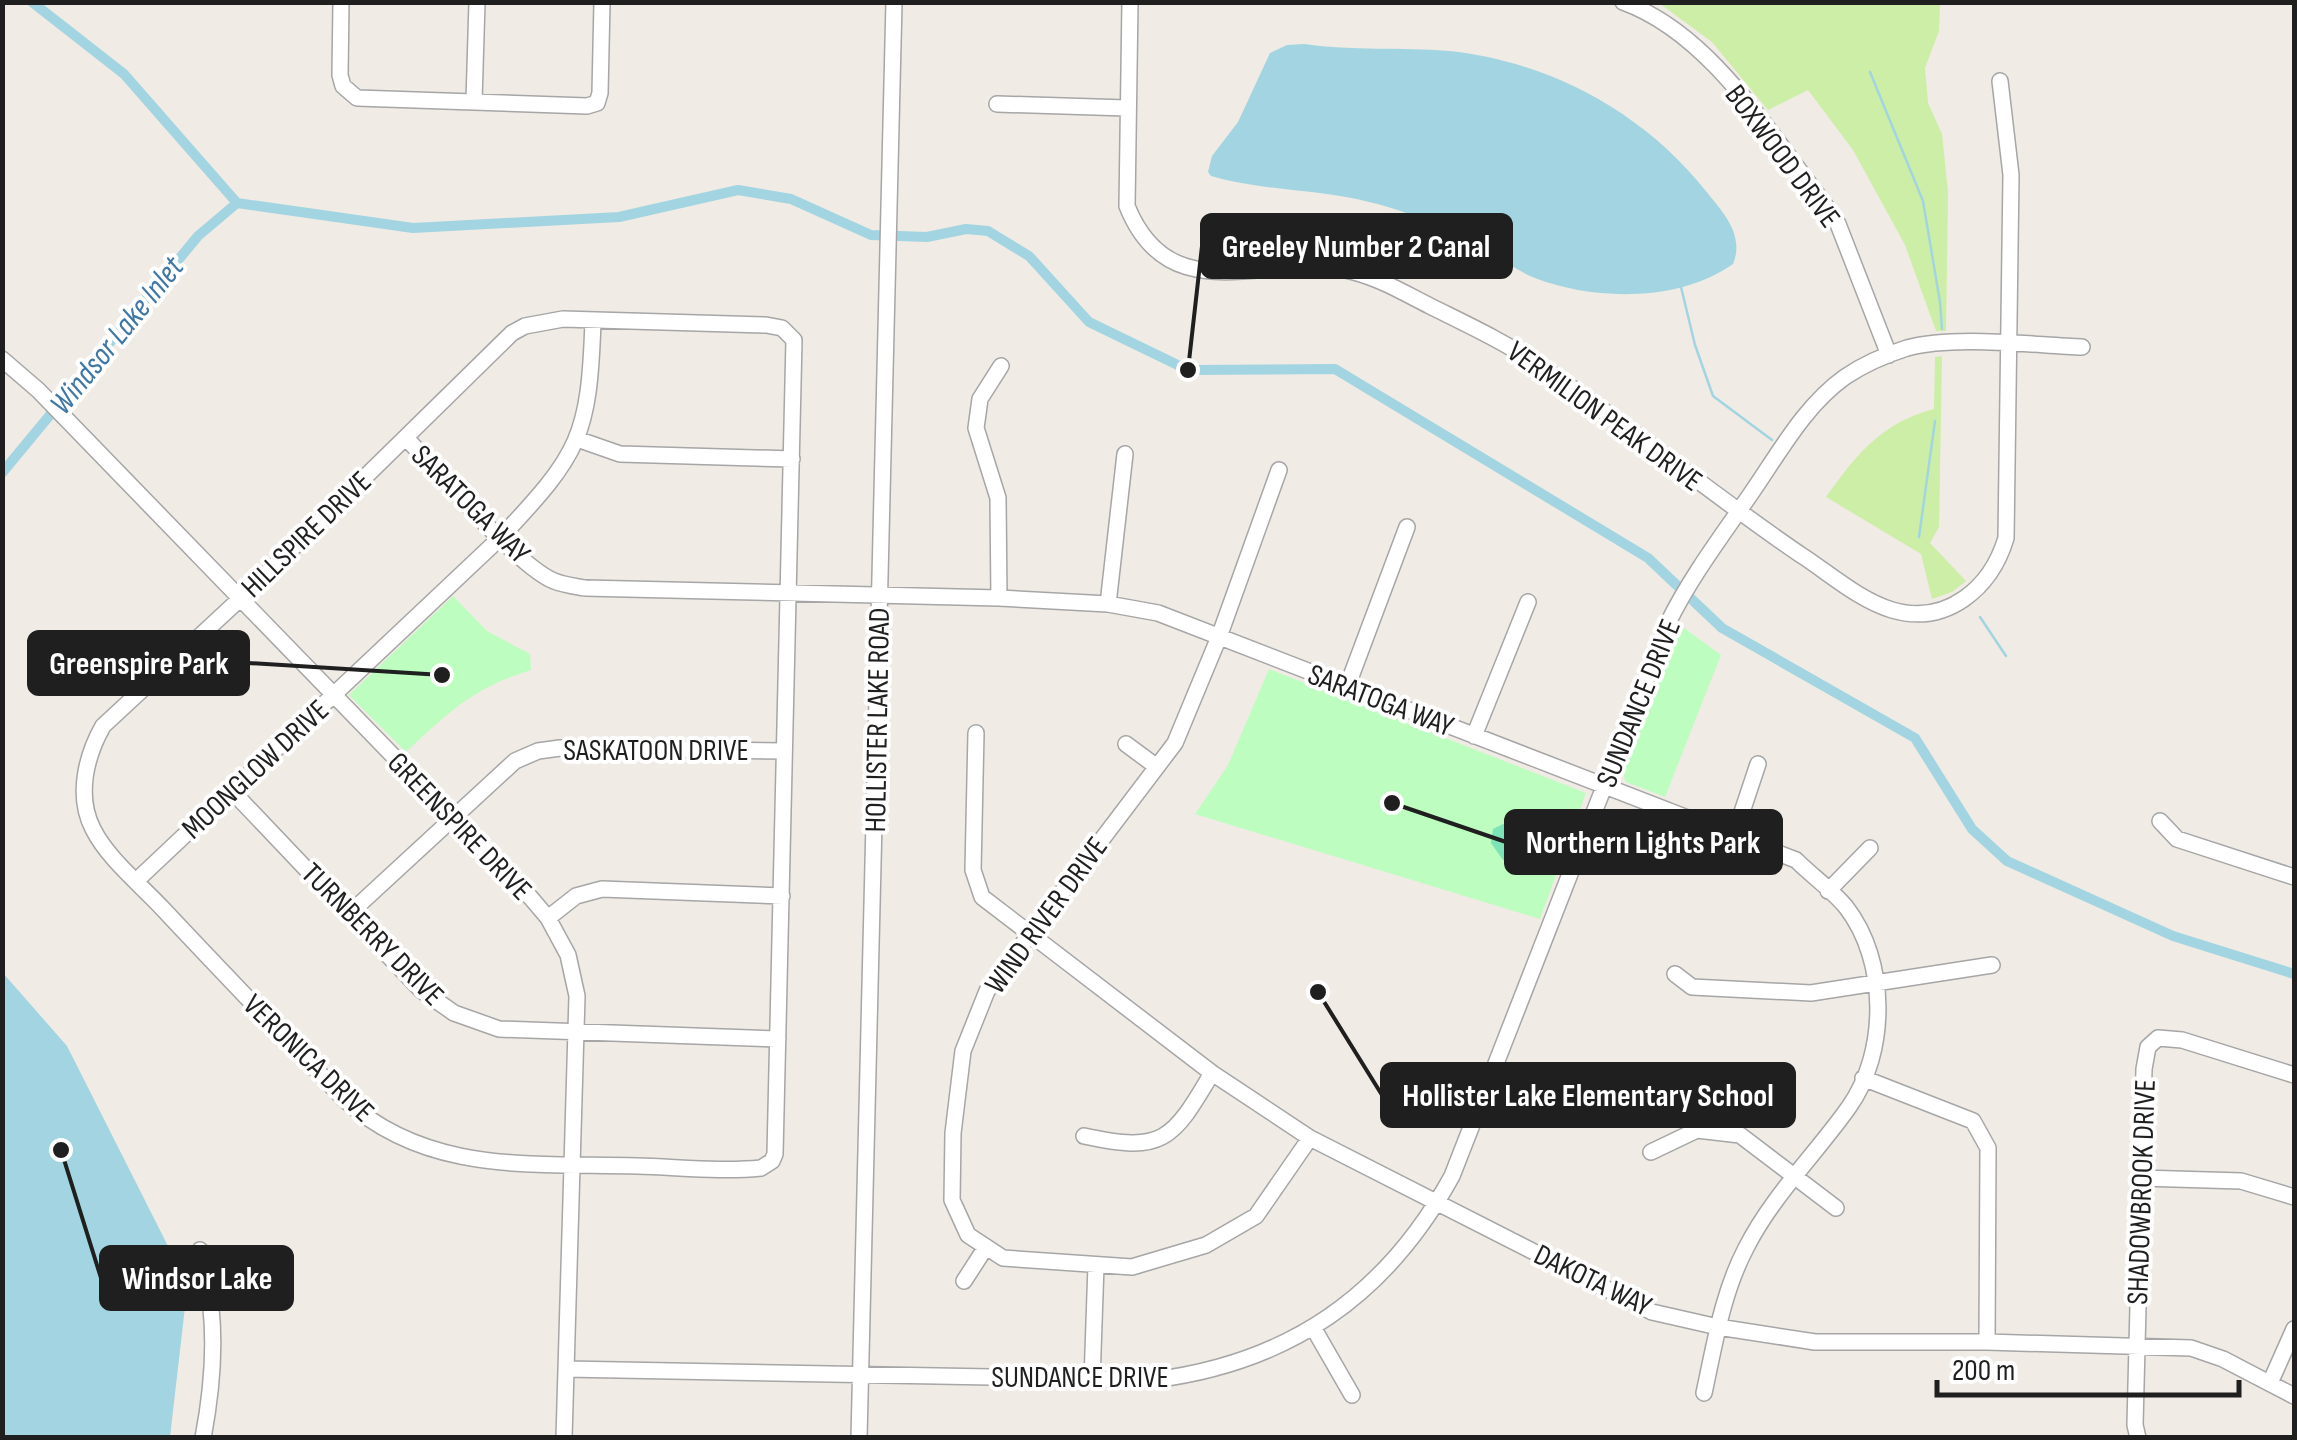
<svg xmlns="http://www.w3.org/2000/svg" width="2297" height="1440" font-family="'Sofia Sans Condensed',sans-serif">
	<rect width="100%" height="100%" fill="#f0ebe4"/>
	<path fill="#cdeea7" d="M1659,3H1940L1939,31L1925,68L1928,103L1942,134L1948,192L1946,331H1936L1905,245L1853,150L1808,90L1768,110L1712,42Z
		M1942,356L1939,527L1930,543L1966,581L1952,592L1932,599L1921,554L1826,497C1857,454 1881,423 1934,409L1935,357Z"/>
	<path fill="#befdc0" d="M453,596L487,631L530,654L531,670C473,688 449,712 406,752L349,695Z
		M1680,625L1721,655L1665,797L1626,782L1622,771Z
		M1269,669L1586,793L1540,919L1195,814L1228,765Z"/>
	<path fill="#7de4b7" d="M1505,823L1516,826L1526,841L1525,854L1516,862L1503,860L1491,843L1493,829Z"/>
	<path fill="#a2d5e1" d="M1304,44C1352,51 1401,47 1449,51C1548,61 1643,112 1705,190C1723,212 1745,235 1733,264C1680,302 1594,301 1535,278C1519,272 1504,260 1489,252C1452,232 1410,211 1369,202C1317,189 1263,191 1211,176L1208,172L1212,156L1238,122L1270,53L1287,45Z
		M3,973L67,1046L172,1254L185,1307L170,1437H3Z"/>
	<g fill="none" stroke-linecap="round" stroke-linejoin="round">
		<path stroke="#a2d5e1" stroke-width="2.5" d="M1870,72L1923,201L1940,302L1942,329
			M1681,287L1695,345L1713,396L1772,440
			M1919,537L1935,421
			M1980,617L2006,656"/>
		<path stroke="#a2d5e1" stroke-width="10" d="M32,2L124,74L237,203L413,228L619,217L738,190L791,199L871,235L927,237L966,229L988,231L1029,256L1089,322L1188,370L1335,369L1648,558L1722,628L1915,738L1972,829L2007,861L2173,936L2294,974
			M2,473L198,236L237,203"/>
		<defs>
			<path id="minor" d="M341,2L340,75L343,86L357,98L587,106L597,103L600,93L602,2
				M1130,2L1127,206C1171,316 1272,249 1354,272C1381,279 1406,294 1430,306C1466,324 1503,341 1537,364C1627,424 1711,494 1801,555C1829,573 1859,600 1892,610C1947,626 1991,588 2006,538L2011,175L2000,81
				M1623,2C1709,33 1766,129 1821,199L1838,224L1889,355
				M474,101L477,2
				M997,104L1127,108
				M563,319L766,325L782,328L794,340L775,1154L772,1161L761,1168C721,1172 678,1167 637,1166C532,1163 428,1175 344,1099C284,1036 223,973 164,910C141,885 108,859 93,829C76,796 86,756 103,726L256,584L512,333L525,326Z
				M2,359L38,390L531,898L548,918L568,955L577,996L564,1438
				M406,438C438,471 517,566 554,581C564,585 574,586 585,588L999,598L1108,604L1158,613L1796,860C1812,876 1832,890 1846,907C1888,961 1888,1052 1849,1107C1815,1155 1773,1195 1746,1248C1722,1294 1715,1343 1704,1393
				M577,439L620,454L792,459
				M1279,470L1219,637L1175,743L987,991L963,1051L953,1133L952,1200L968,1235L1003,1258L1132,1267L1206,1245L1256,1216L1310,1138
				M999,598L998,498L976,428L980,399L1001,366
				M1108,604L1125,454
				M1347,687L1407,527
				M976,733L973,870L982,897L1212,1073L1310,1138L1652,1312L1718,1327L1815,1342H1987L2191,1348L2223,1359L2294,1396
				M1474,736L1528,602
				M1126,744L1157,767
				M232,791L421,990L454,1013L499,1029L778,1039
				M2160,821L2177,839L2294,877
				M1734,836L1758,764
				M136,881L501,537C580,453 589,437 593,321
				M1828,891L1870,848
				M350,913L515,761L538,751L560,748L784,751
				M548,918L576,896L602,889L782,896
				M1675,974L1692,987L1811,993L1992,965
				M1863,1078L1973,1121L1988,1148L1987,1342
				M1084,1136C1163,1153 1172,1141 1212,1073
				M1651,1152L1697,1130L1740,1135L1836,1208
				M2141,1178L2241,1181L2294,1197
				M200,1250C218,1313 215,1374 203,1438
				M964,1281L986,1247
				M1314,1329L1352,1395
				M566,1369L1153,1380C1289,1363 1386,1296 1452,1176L1668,623C1690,578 1721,537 1750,495C1778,455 1804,406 1845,377C1864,364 1885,355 1907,348C1954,335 2031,345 2082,347
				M1092,1381L1096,1265
				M2270,1383L2294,1329
				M859,1438L894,2
				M2138,1438L2135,1425L2144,1069L2148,1047L2158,1038L2182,1040L2294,1075"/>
		</defs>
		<use href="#minor" stroke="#a6a6a6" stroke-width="18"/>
		<use href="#minor" stroke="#fff" stroke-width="15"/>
	</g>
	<g text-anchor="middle" stroke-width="8" stroke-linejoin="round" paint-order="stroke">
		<g font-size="30" fill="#1f1f1f" stroke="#fff">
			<text transform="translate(1783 156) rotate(53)" y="10">BOXWOOD DRIVE</text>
			<text transform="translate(1605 416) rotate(36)" y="10">VERMILION PEAK DRIVE</text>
			<text transform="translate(471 504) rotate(45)" y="10">SARATOGA WAY</text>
			<text transform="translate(306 534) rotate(-44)" y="10">HILLSPIRE DRIVE</text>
			<text transform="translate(1381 700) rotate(21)" y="10">SARATOGA WAY</text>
			<text transform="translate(1638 703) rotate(-68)" y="10">SUNDANCE DRIVE</text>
			<text transform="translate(877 720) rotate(-89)" y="10">HOLLISTER LAKE ROAD</text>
			<text x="656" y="760">SASKATOON DRIVE</text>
			<text transform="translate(255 769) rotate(-43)" y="10">MOONGLOW DRIVE</text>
			<text transform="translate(460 826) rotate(46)" y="10">GREENSPIRE DRIVE</text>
			<text transform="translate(1046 915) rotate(-54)" y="10">WIND RIVER DRIVE</text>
			<text transform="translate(373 934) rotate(45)" y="10">TURNBERRY DRIVE</text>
			<text transform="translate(309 1058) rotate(44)" y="10">VERONICA DRIVE</text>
			<text transform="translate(2141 1192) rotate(-88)" y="10">SHADOWBROOK DRIVE</text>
			<text transform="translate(1593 1280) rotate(26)" y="10">DAKOTA WAY</text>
			<text x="1080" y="1387">SUNDANCE DRIVE</text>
		</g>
		<g font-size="32" font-style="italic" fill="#3f77a5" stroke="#fff">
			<text transform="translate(116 335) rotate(-51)" y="11">Windsor Lake Inlet</text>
		</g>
	</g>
	<path fill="none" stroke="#1f1f1f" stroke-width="4" d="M1188 370L1202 246M442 675L248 663M1392 803L1506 842M1318 992L1382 1095M61 1150L101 1278"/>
	<g fill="#1f1f1f" stroke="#fff" stroke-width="4">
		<circle cx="1188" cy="370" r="10"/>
		<circle cx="442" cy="675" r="10"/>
		<circle cx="1392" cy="803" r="10"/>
		<circle cx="1318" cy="992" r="10"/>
		<circle cx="61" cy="1150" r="10"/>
	</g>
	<g fill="#1f1f1f" stroke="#1f1f1f" stroke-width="4">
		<rect x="1202" y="215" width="309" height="62" rx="10"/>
		<rect x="29" y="632" width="219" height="62" rx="10"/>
		<rect x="1506" y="811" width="275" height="62" rx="10"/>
		<rect x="1382" y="1064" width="412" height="62" rx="10"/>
		<rect x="101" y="1247" width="191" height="62" rx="10"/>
	</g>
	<g font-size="32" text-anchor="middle" font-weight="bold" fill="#fff">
		<text x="1356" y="257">Greeley Number 2 Canal</text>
		<text x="139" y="674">Greenspire Park</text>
		<text x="1643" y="853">Northern Lights Park</text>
		<text x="1588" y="1106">Hollister Lake Elementary School</text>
		<text x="197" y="1289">Windsor Lake</text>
	</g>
	<rect width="2297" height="1440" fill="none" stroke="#1f1f1f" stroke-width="10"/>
	<path d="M1937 1380v15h302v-15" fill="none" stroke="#1f1f1f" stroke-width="5"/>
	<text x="1952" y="1380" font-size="30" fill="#1f1f1f" stroke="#ffffff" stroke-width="8" paint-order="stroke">200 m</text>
</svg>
